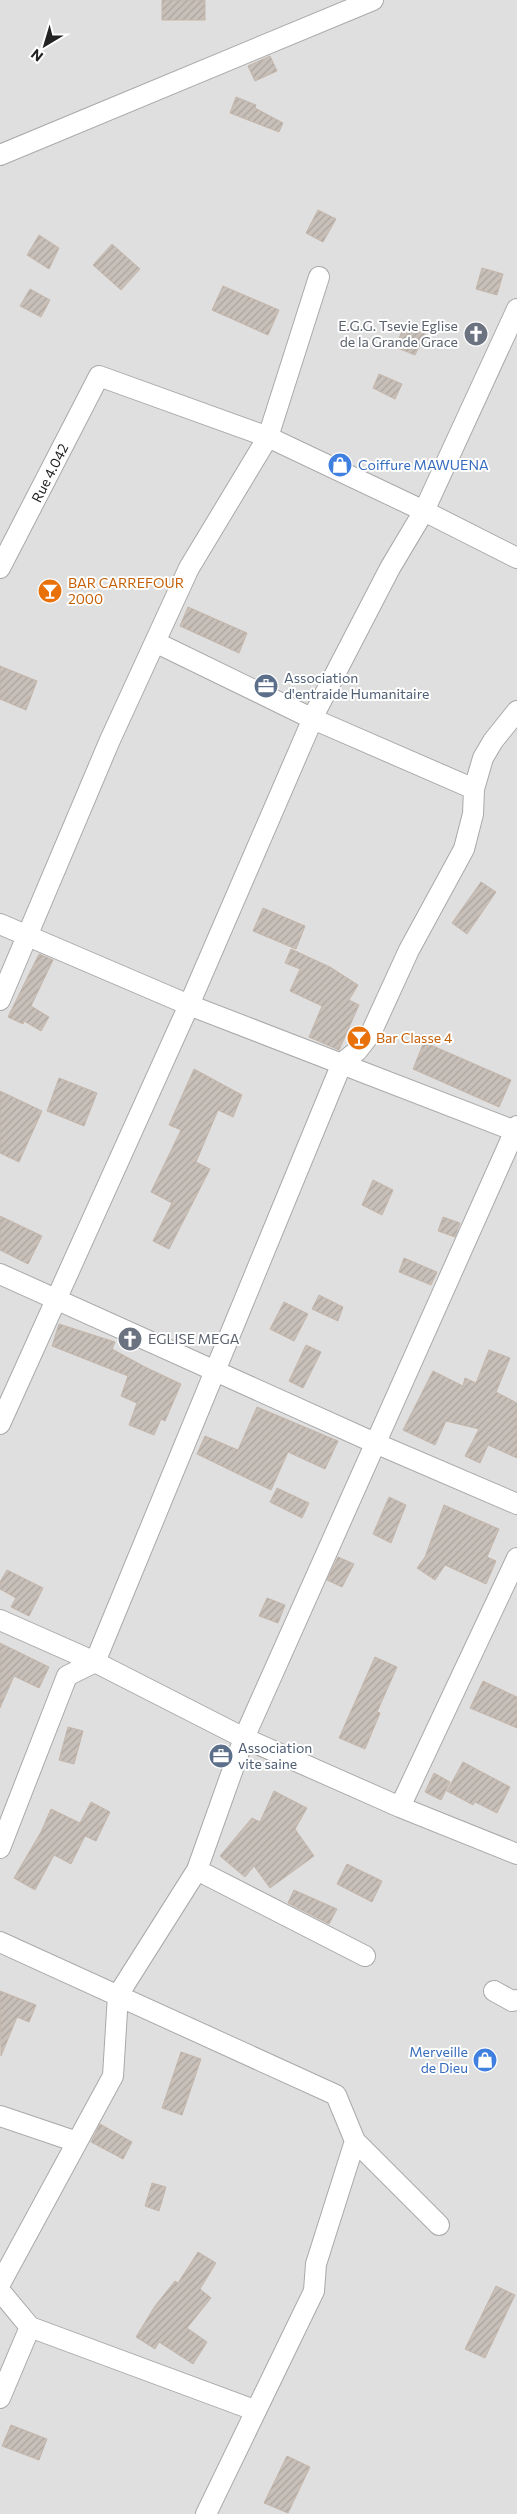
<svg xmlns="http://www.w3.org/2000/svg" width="517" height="2514" font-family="Commissioner,sans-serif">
	<defs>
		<pattern id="building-hatch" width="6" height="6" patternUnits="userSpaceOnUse" patternTransform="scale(1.25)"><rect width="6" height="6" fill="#c7bfb8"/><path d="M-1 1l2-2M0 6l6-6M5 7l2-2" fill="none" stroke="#aba49e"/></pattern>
	</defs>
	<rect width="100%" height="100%" fill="#f2efe9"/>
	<path fill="#e0dfdf" d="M0,0H517V2514H0Z"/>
	<path fill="url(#building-hatch)" stroke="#c4b6ab" d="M162,0H205V20H162Z
		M270,56L277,71L255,81L248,66Z
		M236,97L256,105L255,108L283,123L279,132L230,113Z
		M318,210L336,219L323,242L306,233Z
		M39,235L59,248L49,269L27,255Z
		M112,244L140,269L121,290L93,265Z
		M482,268L503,274L497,295L476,289Z
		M223,286L279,310L268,335L212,310Z
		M30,289L50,300L41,317L20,306Z
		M405,325L425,334L415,355L395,347Z
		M379,374L402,384L395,399L373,388Z
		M188,607L247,633L239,653L180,626Z
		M0,666L37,681L26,710L0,699Z
		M481,882L496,892L467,934L452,923Z
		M263,908L305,926L296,949L253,931Z
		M291,949L330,967L358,985L349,1000L359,1005L339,1050L309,1037L322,1006L290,991L300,969L285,963Z
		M39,954L53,960L31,1006L49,1017L41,1031L24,1021L23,1024L8,1017Z
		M424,1042L511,1080L499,1107L413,1069Z
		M194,1069L242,1095L233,1117L218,1110L196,1162L210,1169L169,1249L153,1241L172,1203L151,1192L181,1130L169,1125Z
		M59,1078L97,1093L84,1126L47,1111Z
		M0,1091L42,1111L19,1162L0,1153Z
		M373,1180L393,1190L382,1215L362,1205Z
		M0,1216L42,1236L28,1264L0,1250Z
		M443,1217L460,1223L455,1237L438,1231Z
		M404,1258L437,1272L431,1285L399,1272Z
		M319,1295L343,1307L338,1321L312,1309Z
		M284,1302L308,1314L294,1341L270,1329Z
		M59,1324L115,1342L112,1349L145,1367L181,1384L165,1421L161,1419L154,1435L129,1425L137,1403L121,1396L128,1376L52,1346Z
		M306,1345L321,1352L303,1388L289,1381Z
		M489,1350L510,1358L496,1392L517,1403V1458L488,1445L480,1463L465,1456L479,1429L446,1421L435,1445L403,1430L433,1371L463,1386L465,1378L476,1383Z
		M257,1407L338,1441L325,1469L288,1452L271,1490L197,1454L205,1436L238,1450Z
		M277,1488L309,1503L302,1518L270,1502Z
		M389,1497L406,1505L391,1543L373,1534Z
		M444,1505L499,1529L487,1557L496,1561L486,1584L445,1565L435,1580L417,1568L425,1557Z
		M338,1557L354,1564L342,1587L327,1580Z
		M7,1570L43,1588L29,1616L11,1607L16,1598L0,1589V1582Z
		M267,1598L285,1605L278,1623L259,1616Z
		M0,1643L49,1667L39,1688L14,1676L0,1708Z
		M375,1657L397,1667L377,1712L380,1713L365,1749L339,1738Z
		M483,1681L517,1697V1728L470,1708Z
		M68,1727L83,1731L74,1764L59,1760Z
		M463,1762L510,1787L497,1813L475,1802L473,1805L447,1791Z
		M434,1773L450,1782L441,1800L425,1792Z
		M274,1791L307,1808L295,1829L314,1856L270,1888L254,1866L245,1877L220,1856L252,1818L260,1822Z
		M91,1802L110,1812L96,1841L85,1836L71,1864L54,1855L35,1890L14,1878L41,1832L51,1809L80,1823Z
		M347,1864L382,1881L372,1902L337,1884Z
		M294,1890L337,1909L329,1924L288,1903Z
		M0,1991L36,2005L29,2022L17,2017L1,2056Z
		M181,2052L201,2059L182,2115L162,2108Z
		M100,2124L132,2142L123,2159L91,2142Z
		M152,2183L166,2187L159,2211L145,2206Z
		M198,2252L216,2263L200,2289L211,2298L187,2328L207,2342L193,2364L159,2342L155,2349L136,2337L155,2306L175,2281L178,2283Z
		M496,2286L515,2295L485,2358L465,2349Z
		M11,2425L47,2439L39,2460L2,2446Z
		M287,2456L310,2467L288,2513L264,2503Z"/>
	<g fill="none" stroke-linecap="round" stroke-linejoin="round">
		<defs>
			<path id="minor" d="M0,155L373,0
				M0,568L99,376L268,437L424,511L517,558
				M155,642L313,719L474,789
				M0,924L189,1005L515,1131
				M0,1000L110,740L189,568L268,437L319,277
				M0,1274L375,1443L517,1504
				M0,1424L189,1005L317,709L390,568L424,511L517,309
				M0,1620L95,1662L244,1738L400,1807L517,1854
				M400,1807L517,1558
				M0,1848L67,1676L95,1662L342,1063L357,1051L371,1033L409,950L464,849L473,814L474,789L483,758L493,741L517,711
				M197,1870L365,1956
				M0,1942L336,2095L355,2141L439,2225
				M494,1991L512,2001L517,2000
				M0,2116L77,2142
				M0,2284L113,2076L118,1995L197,1870L244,1738L517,1126
				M0,2291L30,2327L0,2398
				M30,2327L254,2410
				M206,2514L314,2291L316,2264L355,2141"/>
		</defs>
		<use href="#minor" stroke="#a9a9a9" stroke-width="22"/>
		<use href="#minor" stroke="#fff" stroke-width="20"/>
	</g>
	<defs>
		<symbol id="church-disc" viewBox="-11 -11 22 22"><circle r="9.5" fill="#6b7280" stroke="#fff"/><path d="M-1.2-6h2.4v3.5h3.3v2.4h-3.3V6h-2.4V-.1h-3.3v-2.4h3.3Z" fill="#fff"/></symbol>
		<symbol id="shop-disc" viewBox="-11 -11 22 22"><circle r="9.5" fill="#3f7fe0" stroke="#fff"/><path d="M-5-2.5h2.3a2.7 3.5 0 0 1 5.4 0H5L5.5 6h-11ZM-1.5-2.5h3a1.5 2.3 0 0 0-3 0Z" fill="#fff"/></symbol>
		<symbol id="bar-disc" viewBox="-11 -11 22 22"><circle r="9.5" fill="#e8710a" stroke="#fff"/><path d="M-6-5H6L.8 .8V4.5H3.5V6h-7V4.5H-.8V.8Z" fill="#fff"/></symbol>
		<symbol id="office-disc" viewBox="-11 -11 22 22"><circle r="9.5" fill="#5c6f8a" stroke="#fff"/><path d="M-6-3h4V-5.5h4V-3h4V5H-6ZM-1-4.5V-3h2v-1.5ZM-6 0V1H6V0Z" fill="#fff"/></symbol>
	</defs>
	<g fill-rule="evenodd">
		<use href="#church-disc" x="462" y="320" width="28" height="28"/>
		<use href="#shop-disc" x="326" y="451" width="28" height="28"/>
		<use href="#bar-disc" x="36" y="577" width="28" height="28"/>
		<use href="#office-disc" x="252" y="672" width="28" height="28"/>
		<use href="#bar-disc" x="345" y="1024" width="28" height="28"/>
		<use href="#church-disc" x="116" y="1325" width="28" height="28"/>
		<use href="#office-disc" x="207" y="1742" width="28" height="28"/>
		<use href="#shop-disc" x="471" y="2046" width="28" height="28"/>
	</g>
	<g text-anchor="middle" stroke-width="4" stroke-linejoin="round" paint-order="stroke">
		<g font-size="14" fill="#5b616d" stroke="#fff" text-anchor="end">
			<text x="458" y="331">E.G.G. Tsevie Eglise<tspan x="458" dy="16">de la Grande Grace</tspan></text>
			<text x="148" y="1344" text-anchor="start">EGLISE MEGA</text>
		</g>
		<g font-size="14" fill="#366cbe" stroke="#fff" text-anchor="start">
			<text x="358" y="470">Coiffure MAWUENA</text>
			<text x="468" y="2057" text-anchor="end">Merveille<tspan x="468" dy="16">de Dieu</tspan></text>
		</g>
		<g font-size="14" fill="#222" stroke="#fff">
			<text transform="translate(50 473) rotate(-63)" y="5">Rue 4.042</text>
		</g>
		<g font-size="14" fill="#c56008" stroke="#fff" text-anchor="start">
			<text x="68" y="588">BAR CARREFOUR<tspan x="68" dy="16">2000</tspan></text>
			<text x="376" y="1043">Bar Classe 4</text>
		</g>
		<g font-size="14" fill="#4e5e75" stroke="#fff" text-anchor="start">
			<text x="284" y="683">Association<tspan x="284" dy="16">d'entraide Humanitaire</tspan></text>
			<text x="238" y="1753">Association<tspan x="238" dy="16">vite saine</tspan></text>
		</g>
	</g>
	<g transform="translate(45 45) rotate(218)" stroke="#ffffff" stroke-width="4" paint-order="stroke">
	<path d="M0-4L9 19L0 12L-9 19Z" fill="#222222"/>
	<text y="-8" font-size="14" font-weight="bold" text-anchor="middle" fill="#222222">N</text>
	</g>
</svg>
